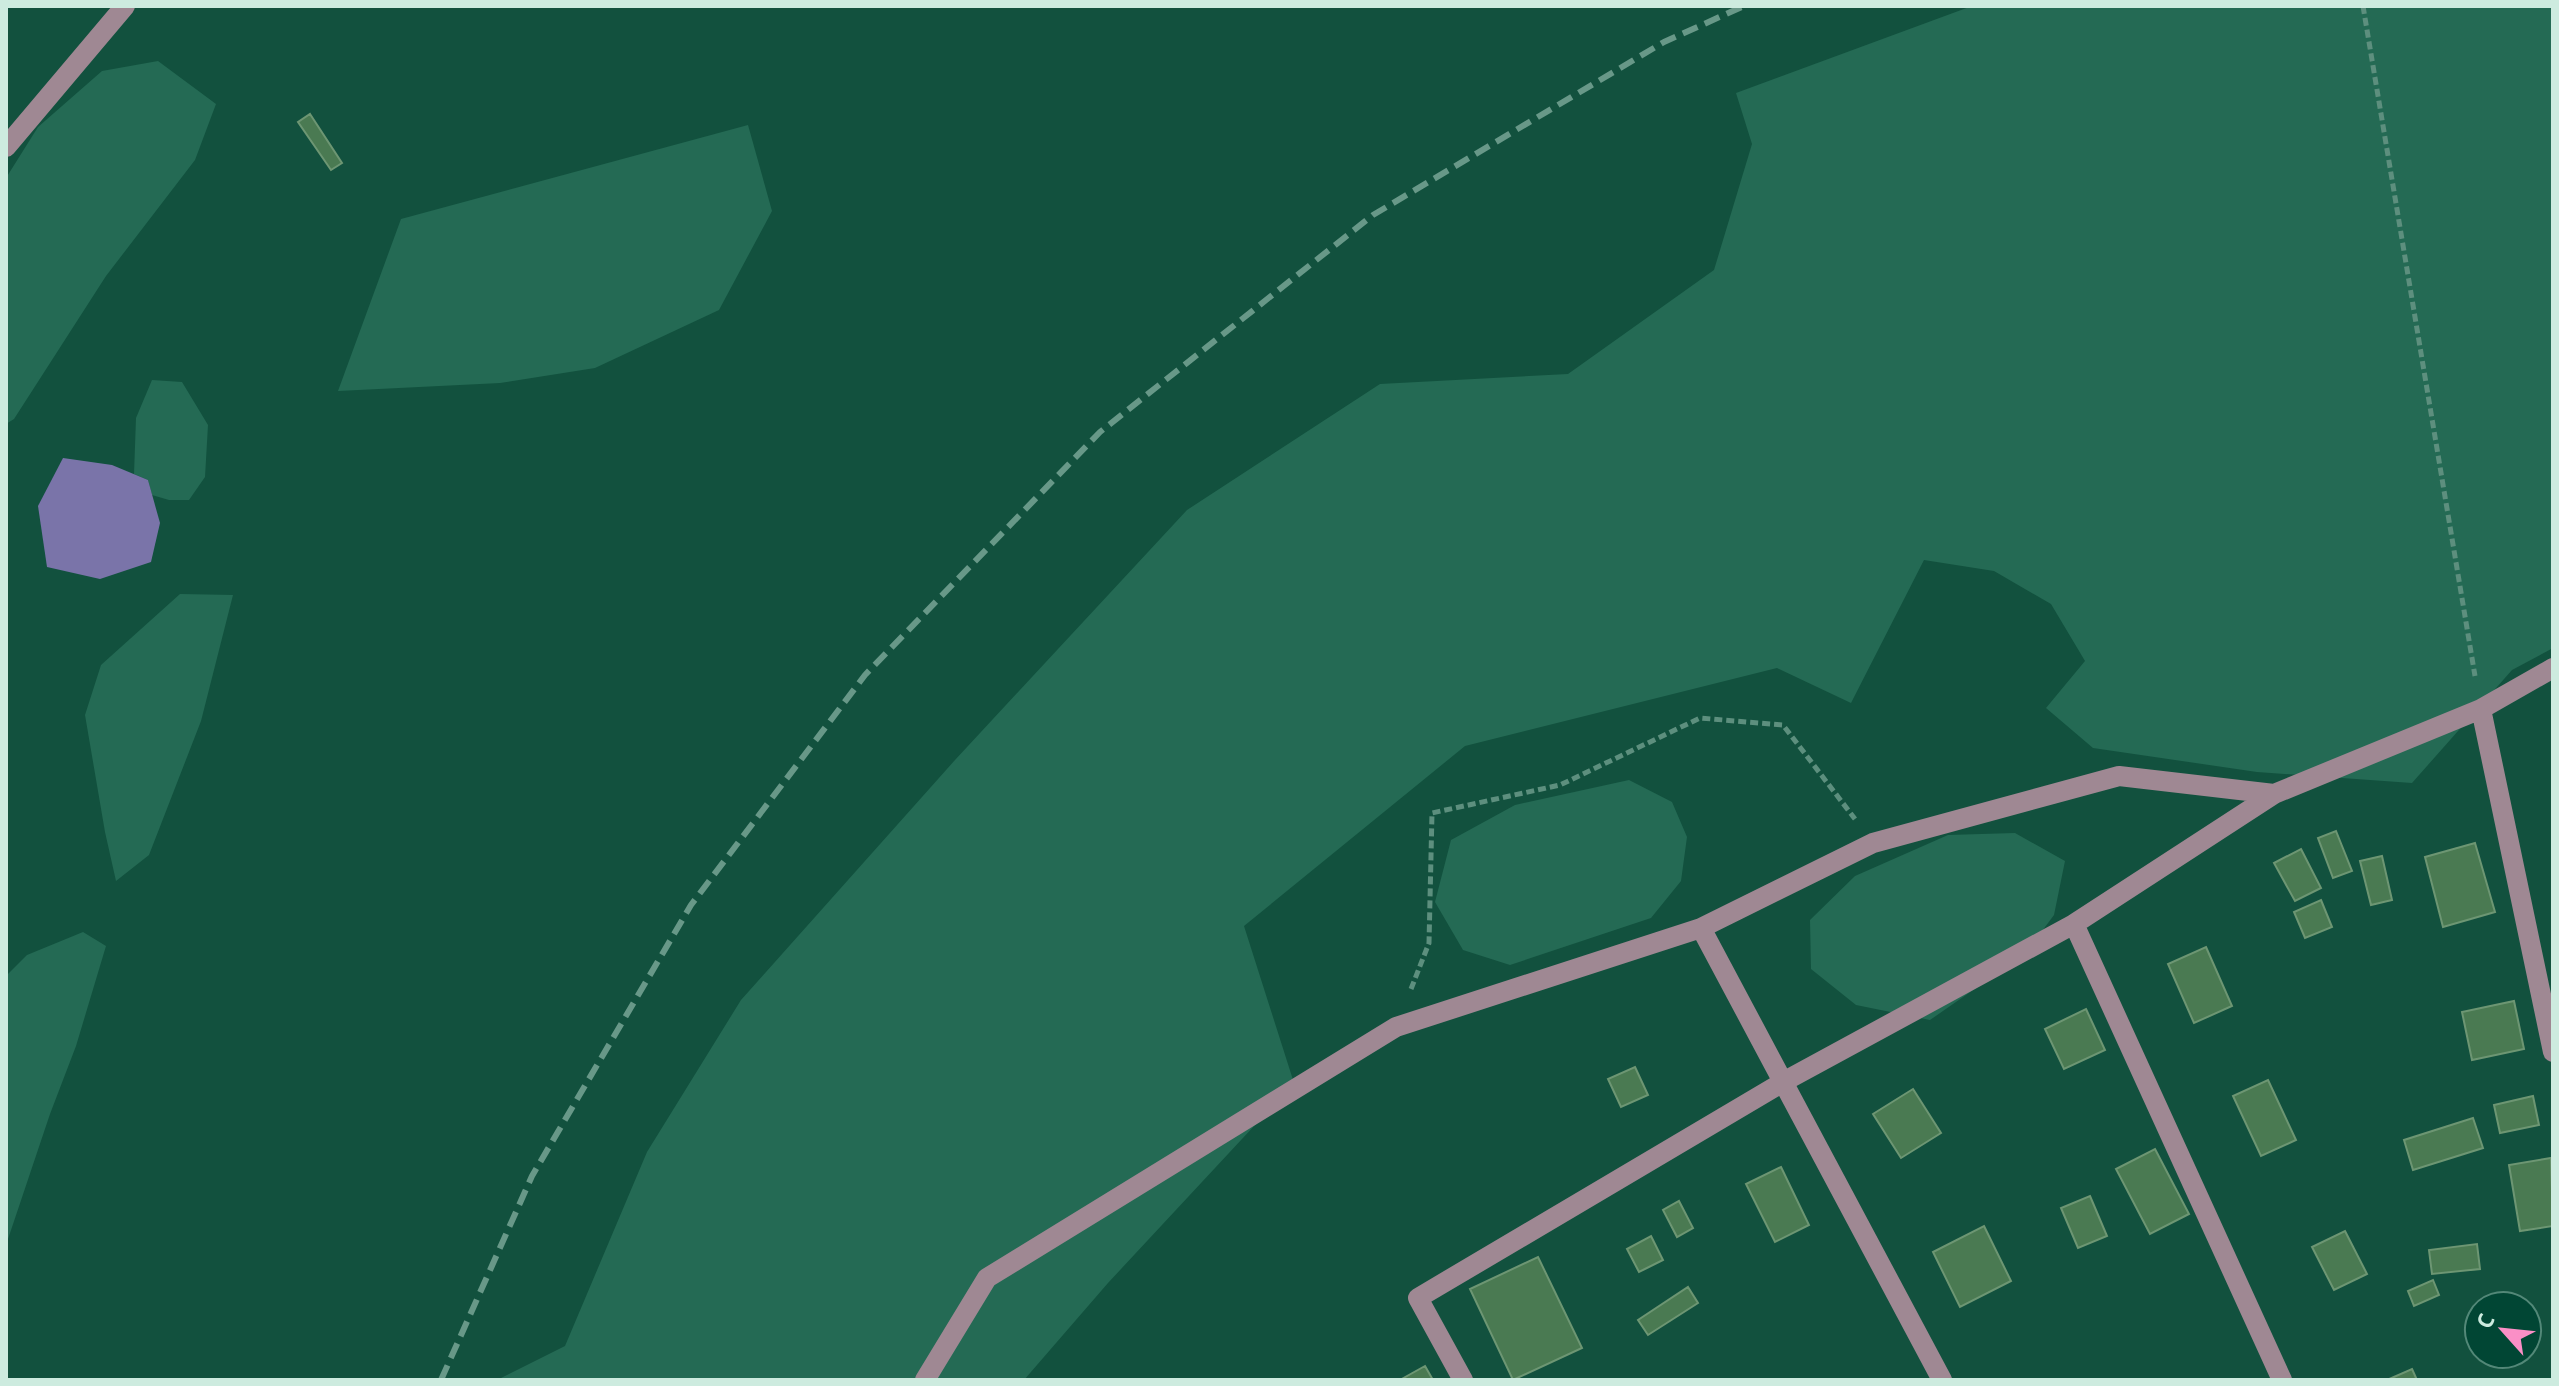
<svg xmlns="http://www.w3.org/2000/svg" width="2559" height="1386" font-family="'PT Sans',sans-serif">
	<rect width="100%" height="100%" fill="#12513e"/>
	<path fill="#246a54" d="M1972,6H2553V648L2512,670L2412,783L2257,772L2093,748L2046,708L2085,661L2051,604L1994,571L1924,560L1851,703L1777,668L1465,746L1244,926L1294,1083L1108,1283L1024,1380H497L565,1346L647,1152L741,1000L955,760L1187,510L1380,384L1568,374L1714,270L1752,144L1736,93Z
		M158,61L216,104L195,160L106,276L14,419L6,424V178L38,127L102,71Z
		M748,125L772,211L719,310L595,368L500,383L338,391L401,219Z
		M152,380L182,382L208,425L205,477L189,500H169L152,495L148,480L134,474L136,418Z
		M180,594L233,595L201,721L149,855L116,881L105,832L85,715L101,665Z
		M1629,780L1672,802L1687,837L1681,881L1651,918L1510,965L1463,950L1435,902L1451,840L1515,805Z
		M2015,833L2065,861L2054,915L2025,954L1930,1020L1856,1005L1811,969L1810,920L1855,876L1948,835Z
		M83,932L106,946L76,1046L50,1114L6,1245V976L27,955Z"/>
	<path fill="#7a74a9" d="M63,458L112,465L148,480L160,523L151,562L100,579L47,567L38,506Z"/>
	<path fill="#4a7a52" stroke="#6d9673" stroke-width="2" d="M310,114L342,163L331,170L298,122Z
		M2336,831L2352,871L2333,878L2318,838Z
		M2475,843L2495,912L2443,927L2425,857Z
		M2301,849L2321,888L2295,901L2274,863Z
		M2382,856L2392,900L2371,905L2360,861Z
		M2321,900L2332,927L2305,938L2294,912Z
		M2206,947L2232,1006L2194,1023L2168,964Z
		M2514,1001L2524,1049L2472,1060L2462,1012Z
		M2086,1009L2105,1050L2064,1069L2045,1029Z
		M1635,1067L1648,1095L1621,1107L1608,1079Z
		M2268,1080L2296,1140L2261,1156L2233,1096Z
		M1913,1089L1941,1133L1901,1158L1873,1114Z
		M2533,1096L2539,1125L2500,1133L2494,1105Z
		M2473,1118L2483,1148L2413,1170L2404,1140Z
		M2155,1149L2189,1214L2150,1234L2116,1169Z
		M2551,1158L2553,1226L2520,1231L2509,1165Z
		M1781,1167L1809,1225L1775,1242L1746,1184Z
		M2090,1196L2107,1236L2078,1248L2061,1208Z
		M1679,1201L1693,1228L1677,1237L1663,1210Z
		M1984,1226L2011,1281L1960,1307L1933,1252Z
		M2345,1231L2367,1274L2334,1290L2312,1247Z
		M1651,1236L1663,1260L1639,1272L1627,1249Z
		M2477,1244L2480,1269L2432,1274L2429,1250Z
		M1538,1257L1582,1348L1513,1380L1470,1289Z
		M2433,1280L2439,1295L2414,1306L2408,1291Z
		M1688,1287L1698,1303L1648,1335L1638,1320Z
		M1425,1366L1433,1380H1400Z
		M2412,1369L2417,1380H2387Z"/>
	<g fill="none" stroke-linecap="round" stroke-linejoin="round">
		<path stroke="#5d8f7e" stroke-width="5" stroke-dasharray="8 4" stroke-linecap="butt" d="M2363,6L2475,676
			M1411,989L1429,943L1432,813L1560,785L1700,718L1783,725L1855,819"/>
		<path stroke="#9f8893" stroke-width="20" d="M6,147L125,6
			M2481,709L2553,1052
			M2274,794L2074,924L2282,1380
			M1701,928L1942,1380
			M925,1380L987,1278L1396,1027L1701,928L1873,843L2119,776L2274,794L2481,709L2553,668
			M1463,1380L1418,1298L1783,1082L2074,924"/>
		<path stroke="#689888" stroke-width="6" stroke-dasharray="16 8" stroke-linecap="butt" d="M441,1380L532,1176L691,905L865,675L1100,432L1373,215L1664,42L1744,6"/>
	</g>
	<rect width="2559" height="1386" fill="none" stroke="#cdebdf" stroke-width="16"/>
	<g transform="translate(2503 1330) rotate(297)"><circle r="38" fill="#014634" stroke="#538878" stroke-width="2"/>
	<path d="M0-6L14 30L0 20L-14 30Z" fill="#fa8fc6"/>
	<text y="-12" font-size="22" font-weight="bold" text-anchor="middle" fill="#cdebdf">С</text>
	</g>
</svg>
